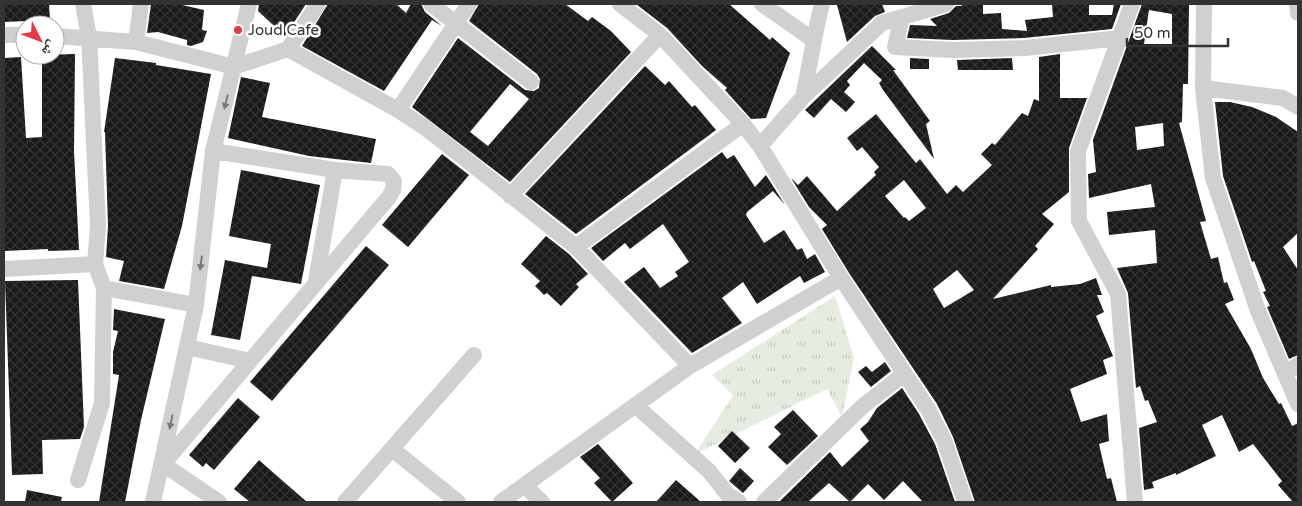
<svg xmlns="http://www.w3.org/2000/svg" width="1302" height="506" font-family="'Varela Round','Noto Naskh Arabic',sans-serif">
	<defs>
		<pattern id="grass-tufts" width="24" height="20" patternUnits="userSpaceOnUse" patternTransform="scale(1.25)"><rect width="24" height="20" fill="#e6ecdf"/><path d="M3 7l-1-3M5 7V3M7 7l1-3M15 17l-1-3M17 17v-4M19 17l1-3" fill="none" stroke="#c6cbc0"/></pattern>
		<pattern id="building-cross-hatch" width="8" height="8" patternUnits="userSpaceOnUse" patternTransform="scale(1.25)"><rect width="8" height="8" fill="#1a1a1a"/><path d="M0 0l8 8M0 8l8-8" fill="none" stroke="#333"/></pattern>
	</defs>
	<rect width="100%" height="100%" fill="#fff"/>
	<path fill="url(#grass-tufts)" d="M835,296L854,358L842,417L827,389L695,454L733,395L712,375Z"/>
	<path fill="url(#building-cross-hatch)" fill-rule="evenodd" d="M4,4H49L50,20L4,22Z
		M151,4H178L204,10L202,30L207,31L203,42L191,46L187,45V40L158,32L147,33Z
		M259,4H306L285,36L258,11Z
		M328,4H396L406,13L411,4H421L425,12L442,26L432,20L384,91L302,46Z
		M479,4H565L588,21L592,17L611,31L631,52L510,182L412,107L458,38L525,90L534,91L539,88L540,79L537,74L469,21ZM510,84L529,99L488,146L470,132Z
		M636,4H729L770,40L772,37L790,53L766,118L751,119L725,90L727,88L702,66L667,28Z
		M843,4H882L885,12L875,16L847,42L837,5Z
		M961,4H983V14L1001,13L1002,29L1027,31L1025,20L1053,17L1052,4H1089V15H1112L1114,4H1121L1112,29L1024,38L953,40L907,38L910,25L937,26L930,19L949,13L956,6H962Z
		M1142,4H1189L1188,84H1183L1182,122L1179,123L1206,221L1200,222L1211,259L1218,257L1224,283L1227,282L1234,300L1225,304L1251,349L1263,378L1279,404L1281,403L1292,426L1298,423V502H1293L1278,485L1282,481L1253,444L1239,452L1222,415L1202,425L1216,456L1176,475V473L1152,482L1154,488L1144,490L1139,428L1157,422L1148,400L1145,401L1140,386L1136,388L1128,293L1117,268L1157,263L1155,230L1109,235L1107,212L1155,207L1151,184L1089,198L1088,174L1096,172L1093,140ZM1149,10L1172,14V44H1144ZM1163,123L1164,146L1137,150L1135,127Z
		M872,46L896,70H893L930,121L926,124L934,159L883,90L879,83L882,80L864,63L847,81L850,85L844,92L855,102L846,112L831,99L814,118L805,110Z
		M75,54L74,151L79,250L48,251V249L4,251V58L21,57L26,138L42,137V55Z
		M1060,54V98H1087L1069,148V192L1042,214L1054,224L1035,246L1038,249L993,299L1051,285V287L1080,284L1096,278L1102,295H1097L1104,312L1096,316L1113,356L1103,360L1107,374L1070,389L1081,422L1107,414L1109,441L1099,444L1107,479L1111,478L1117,502H975L953,437L937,404L849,273L822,229L827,225L809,207L791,178L798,185L807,176L837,211L876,175L874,172L879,167L862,147L857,151L847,138L876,114L916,163L920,159L947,194L956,185L963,192L992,165L981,154L992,143L995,145L1022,113L1028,116L1034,99L1039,101V57ZM904,180L926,208L909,221L905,217L904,218L885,196ZM957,270L974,290L944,308L933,289Z
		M115,58L156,63V65L211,74L182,226L164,289L119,281L124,261L106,257L108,226L105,132H104Z
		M910,58L929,59V69H910Z
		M1012,58L1013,70H958L957,60Z
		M645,66L665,85L669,81L692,107L695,105L716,130L576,234L525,194Z
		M241,77L270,83L262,117L376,139L371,163L309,156L228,138Z
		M1215,102H1230L1252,107L1276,117L1298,132V233L1283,247L1298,270V355L1289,359L1267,307L1270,306L1263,292L1266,291L1254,261L1252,262L1223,176Z
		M722,152L727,159L734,155L755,187L766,175L785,205L773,191L747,212L746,215L764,243L784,230L797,250L802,248L807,259L815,254L825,272L804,283L800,276L757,304L743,282L722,298L742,323L692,353L624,282L644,267L660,288L678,276L675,272L689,262L663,224L630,249L625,243L603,261L591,248Z
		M442,154L469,175L408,247L382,225Z
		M241,170L320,185L301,284L252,276L240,340L211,335L225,260L267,268L271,244L229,236Z
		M546,236L569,254L588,274L576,284L579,287L561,306L547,293L544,295L535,286L540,281L521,264Z
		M366,246L389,265L272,401L250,382Z
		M78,280L84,427L80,439L42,440L43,474L12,475L5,281Z
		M114,309L165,319L141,420L125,502H99L119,375L113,374V352L118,331L113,330Z
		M885,362L891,371L871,387L858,372L866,366L872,372Z
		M902,388L919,414L935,444L955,502H923L903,481L884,500L868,484L850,502L829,483L808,502H779L830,452L842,467L869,441L860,429L868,422L877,408Z
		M238,398L260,417L214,470L206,463L203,467L189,455Z
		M793,410L818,436L787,465L768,447L781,434L774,427Z
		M732,431L750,448L735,463L718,446Z
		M598,444L633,483L612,502L594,483L600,478L580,457Z
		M259,460L292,489L307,502H250L234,489Z
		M740,468L754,481L743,493L729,481Z
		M676,480L701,502H656Z
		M27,490L62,497L61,502H25Z"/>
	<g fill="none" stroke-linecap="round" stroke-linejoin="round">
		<path stroke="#d0d0d0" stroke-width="16" d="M431,4L531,82
			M620,4L660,35L743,124L760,146L841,278L928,409L944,440L965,502
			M762,4L812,39
			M1132,4L1078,151L1079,221L1118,294L1135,502
			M1204,4L1203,88L1213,178L1258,311L1298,404
			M1297,4L1298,13
			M902,17L895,47L953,50L1025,48L1120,38
			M4,35H25
			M55,36L136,42L234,67L288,49L318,4
			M136,42L141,4
			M288,49L398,110L424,127L464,158L576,247L690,366
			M1203,88L1283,98L1298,107
			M803,97C810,65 814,35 822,4
			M398,110L469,4
			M760,146L803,97L882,23L946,4
			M213,151L335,170L388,174L394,181L393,190L389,197L163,464L219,502
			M510,196L660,35
			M576,247L743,124
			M4,269L95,264
			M316,281L335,170
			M104,288L196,305
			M187,347L250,361
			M1285,373L1298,365
			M635,405L709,471L728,495L739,502
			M392,449L458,502
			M78,480L102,403L104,288L95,264L98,226L89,37L83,4
			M525,486L542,502
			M153,502L196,305L213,151L249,4
			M345,502L474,355
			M501,502L690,366L841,278
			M764,502L863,406L904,374"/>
	</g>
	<defs><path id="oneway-solid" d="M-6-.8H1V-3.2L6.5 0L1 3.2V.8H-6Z" transform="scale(1.25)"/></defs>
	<g fill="#7a7a7a">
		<use href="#oneway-solid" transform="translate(226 102) rotate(104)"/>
		<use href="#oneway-solid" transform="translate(201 263) rotate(97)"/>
		<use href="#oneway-solid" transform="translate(171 422) rotate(102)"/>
	</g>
	<circle fill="#e63946" stroke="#fff" stroke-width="2" cx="238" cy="30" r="5"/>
	<g text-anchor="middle" stroke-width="5" stroke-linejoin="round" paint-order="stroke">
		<g font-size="15" fill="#333" stroke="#fff" text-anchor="start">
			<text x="248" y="35">Joud Cafe</text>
		</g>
	</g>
	<rect width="1302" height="506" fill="none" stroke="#333333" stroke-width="10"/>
	<g transform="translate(40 40) rotate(132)"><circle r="24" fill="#ffffff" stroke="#adadad"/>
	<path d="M0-4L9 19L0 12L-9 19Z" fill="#e63946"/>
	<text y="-8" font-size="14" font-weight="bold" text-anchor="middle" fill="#333333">ش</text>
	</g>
	<path d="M1127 38v8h101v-8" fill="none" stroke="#333333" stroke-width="2.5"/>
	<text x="1134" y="38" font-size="15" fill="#333333" stroke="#ffffff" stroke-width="4" paint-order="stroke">50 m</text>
</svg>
